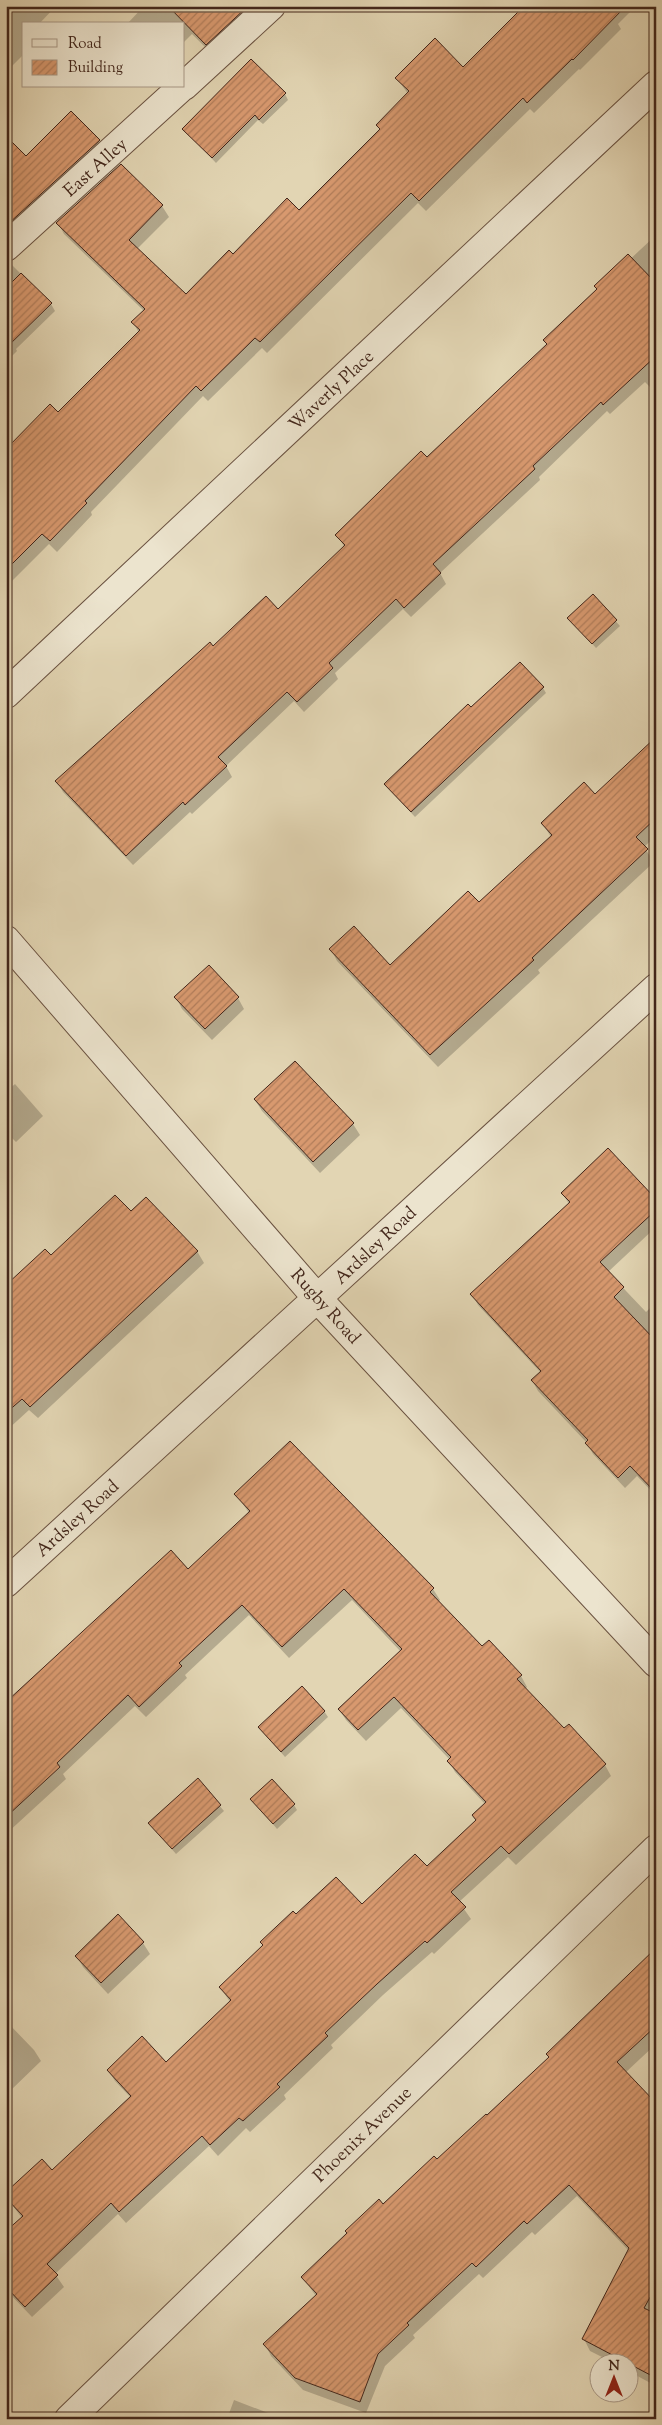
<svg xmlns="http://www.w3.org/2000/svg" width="662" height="2425" font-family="'Sorts Mill Goudy',serif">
	<defs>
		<pattern id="building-hatch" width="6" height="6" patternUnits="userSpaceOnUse" patternTransform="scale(1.25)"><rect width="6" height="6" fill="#d8996f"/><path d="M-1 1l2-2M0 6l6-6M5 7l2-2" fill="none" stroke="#b17d5a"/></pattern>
	</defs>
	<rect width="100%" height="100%" fill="#e2d5b3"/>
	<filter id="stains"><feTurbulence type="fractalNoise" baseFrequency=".004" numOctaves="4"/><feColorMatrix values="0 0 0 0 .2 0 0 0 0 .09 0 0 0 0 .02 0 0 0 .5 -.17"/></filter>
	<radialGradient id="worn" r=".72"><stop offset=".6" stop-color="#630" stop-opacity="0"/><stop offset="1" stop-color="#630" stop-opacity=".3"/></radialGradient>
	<path fill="#0003" d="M6,6H56L39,24H24V54L9,69L6,66Z
		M144,6H267L213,55L192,34L184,42V24H127Z
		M516,6H636L618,24L621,29L580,70L579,69L534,113L530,109L426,211L418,203L267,353L262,348L208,401L203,396L91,512L92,515L57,552L49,544L6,587V450L58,414L139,333L133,322L144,311L64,234L58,223L121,166L162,206L169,217L137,249L186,295L233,256L299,212L381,131L377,125L408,94L397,78L463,68L521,11Z
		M285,94L288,100L263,124L258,120L216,163L184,129Z
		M99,141L103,148L6,236V161Z
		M656,235V393L645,382L610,414L607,411L539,477L540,480L440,573L446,584L411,617L403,609L335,673L338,679L304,712L294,701L226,766L232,777L192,814L190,812L133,865L63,792L57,781L213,648L278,611L345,548L337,535L427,459L547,345L544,340Z
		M6,263H10L51,304L55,311L16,349L17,351L6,362Z
		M593,596L620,626L596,648L569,618Z
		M543,688L546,693L415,817L389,789L386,784L471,708Z
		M656,739V836L644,847L654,862L538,970L540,973L438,1067L337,961L331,949L390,966L479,904L551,837L542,823L595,796Z
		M176,997L238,998L244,1009L212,1040L182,1009Z
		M295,1062L353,1124L360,1135L320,1173L262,1111L255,1100Z
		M15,1084L43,1116L16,1142L6,1132V1092Z
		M562,1193L656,1201V1227L608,1272L646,1312L656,1302V1496L637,1476L625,1488L593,1454L587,1443L538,1391L532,1380L541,1373L478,1305L472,1294L569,1204Z
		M131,1213L197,1251L204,1263L38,1418L29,1410L6,1431V1292L51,1257Z
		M290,1443L433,1589L440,1600L438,1602L482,1648L521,1676L527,1687L525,1689L564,1730L605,1765L611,1776L516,1865L508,1857L459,1902L471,1919L434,1954L432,1952L383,1995L331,2045L333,2048L284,2095L286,2099L250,2132L246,2128L218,2156L209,2146L126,2223L118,2214L55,2274L64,2287L32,2317L6,2290V2233L22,2218L6,2197L51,2172L131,2098L115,2081L108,2070L166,2063L230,2002L220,1987L296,1916L362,1906L427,1868L477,1821L485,1804L455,1772L449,1761L450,1760L401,1708L366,1741L346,1720L339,1709L401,1652L352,1600L289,1658L249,1615L185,1675L187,1678L146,1717L135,1706L63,1774L66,1779L6,1834V1704L188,1571L249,1513L236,1494Z
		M324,1711L328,1717L285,1757L259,1727Z
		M198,1780L224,1811L176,1854L150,1824Z
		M252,1799L294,1805L297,1810L277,1829Z
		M118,1916L143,1943L150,1954L108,1994L83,1967L77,1956Z
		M656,1950V2044L625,2073L656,2141V2311L654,2315L656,2316V2386L630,2372V2362H612L590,2351L584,2339L629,2251L577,2196L535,2235L532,2232L483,2278L479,2274L413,2335L415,2338L385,2366L366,2413L303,2390L271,2356L265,2344L316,2296L302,2277L487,2117L550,2058Z
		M8,2023L34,2050L41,2061L10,2091L6,2087Z
		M234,2400L276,2416L277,2419H227Z"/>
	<path fill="url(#building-hatch)" stroke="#42261b" d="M168,6H248L206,45Z
		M524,6H626L573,60L572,59L527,103L523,98L419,201L411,193L260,342L255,338L201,391L196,386L85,501L87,503L50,541L42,534L6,570V449L50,404L58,412L140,330L131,322L145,309L56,223L121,164L163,205L129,240L186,294L229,250L233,254L287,198L299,210L380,129L376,125L409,91L395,78L435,38L463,67Z
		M251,59L286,93L259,120L255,115L212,158L182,129Z
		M71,111L100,140L6,226V136L26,156Z
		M628,254L656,283V356L603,405L601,402L533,466L535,469L433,564L441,573L404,608L396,599L329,663L333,668L297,702L287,692L218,757L227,766L185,805L183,802L126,856L55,781L210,642L213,646L266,596L278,609L345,545L335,535L421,451L427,457L547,344L543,340L597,289L594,286Z
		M21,273L52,303L6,348V288Z
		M593,594L617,620L592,644L567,618Z
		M520,662L544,687L411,812L384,784L468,704L471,707Z
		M656,737V818L636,837L648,849L532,958L534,960L430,1055L329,949L354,926L390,965L468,891L479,902L552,835L541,823L584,782L595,794Z
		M209,965L239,997L205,1029L174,997Z
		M295,1061L354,1123L313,1162L254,1099Z
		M608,1148L656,1199V1210L600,1262L624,1287L614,1297L656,1341V1493L630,1466L618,1478L585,1443L588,1440L531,1380L541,1371L470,1294L570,1202L561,1193Z
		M115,1195L131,1211L146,1197L198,1251L30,1407L22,1399L6,1413V1285L45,1249L51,1255Z
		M290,1441L434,1588L430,1592L482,1646L489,1640L522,1675L517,1679L564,1728L569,1724L606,1764L509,1854L501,1846L451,1892L466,1907L427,1943L425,1941L377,1984L325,2033L328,2036L277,2084L280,2087L243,2121L239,2118L210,2145L202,2136L119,2212L111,2203L47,2264L58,2275L25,2307L6,2287V2231L23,2216L6,2198V2192L42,2159L52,2170L131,2096L107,2070L142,2036L166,2062L231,2000L219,1987L263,1945L260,1942L293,1911L296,1914L336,1877L362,1904L415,1854L427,1866L476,1820L472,1815L486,1802L447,1761L451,1757L394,1697L358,1730L338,1709L402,1649L344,1589L282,1647L242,1605L179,1663L182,1666L139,1707L128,1695L57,1763L60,1767L6,1817V1702L171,1550L188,1569L250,1511L234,1494Z
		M302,1686L325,1711L281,1752L258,1727Z
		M198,1778L221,1805L172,1849L148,1823Z
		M272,1779L295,1804L273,1824L250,1799Z
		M118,1914L144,1942L101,1983L75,1956Z
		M656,1948V2026L617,2062L656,2103V2287L644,2308L656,2314V2378L582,2339L629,2248L569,2185L527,2224L524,2221L476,2267L472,2263L407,2323L409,2325L378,2354L360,2402L295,2378L263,2344L317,2294L301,2277L347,2233L345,2231L379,2199L383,2204L434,2156L437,2159L486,2114L487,2115L549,2057L546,2054Z"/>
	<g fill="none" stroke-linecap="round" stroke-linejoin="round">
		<defs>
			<path id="minor" d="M184,86L271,6
				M6,247L183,86
				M6,694L656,85
				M6,940L317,1298L656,1663
				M6,1583L656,988
				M69,2419L656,1849"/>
		</defs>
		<use href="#minor" stroke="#6a5241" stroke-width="30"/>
		<use href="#minor" stroke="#ece4ce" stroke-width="28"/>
	</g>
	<g text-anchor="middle" stroke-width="4" stroke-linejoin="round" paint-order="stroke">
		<g font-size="18" fill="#42261b" stroke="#ece4ce">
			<text transform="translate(95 167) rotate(-42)" y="6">East Alley</text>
			<text transform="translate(331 390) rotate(-43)" y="6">Waverly Place</text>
			<text transform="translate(375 1245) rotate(-43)" y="6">Ardsley Road</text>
			<text transform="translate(326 1306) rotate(48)" y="6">Rugby Road</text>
			<text transform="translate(77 1518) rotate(-42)" y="6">Ardsley Road</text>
			<text transform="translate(362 2134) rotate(-44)" y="6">Phoenix Avenue</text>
		</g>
	</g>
	<rect width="662" height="2425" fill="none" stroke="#e2d5b3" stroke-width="25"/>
	<rect x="8" y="8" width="647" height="2410" fill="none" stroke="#42261b" stroke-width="2.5"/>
	<rect x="12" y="12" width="637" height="2400" fill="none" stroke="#42261b"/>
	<rect x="22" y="22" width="162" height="65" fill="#ece4ce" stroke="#a89886"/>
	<rect x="32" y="39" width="25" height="8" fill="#ece4ce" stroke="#a89886"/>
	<text x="68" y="48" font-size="15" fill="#42261b">Road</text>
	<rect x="32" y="60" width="25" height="15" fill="url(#building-hatch)" stroke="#a89886"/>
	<text x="68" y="72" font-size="15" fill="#42261b">Building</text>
	<g transform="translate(614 2378)"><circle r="24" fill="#ece4ce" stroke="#a89886"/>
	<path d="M0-4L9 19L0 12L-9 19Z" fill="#8f2418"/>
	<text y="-8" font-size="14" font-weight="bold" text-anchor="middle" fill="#42261b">N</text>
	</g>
	<rect width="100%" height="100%" filter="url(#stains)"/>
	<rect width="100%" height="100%" fill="url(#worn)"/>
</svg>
